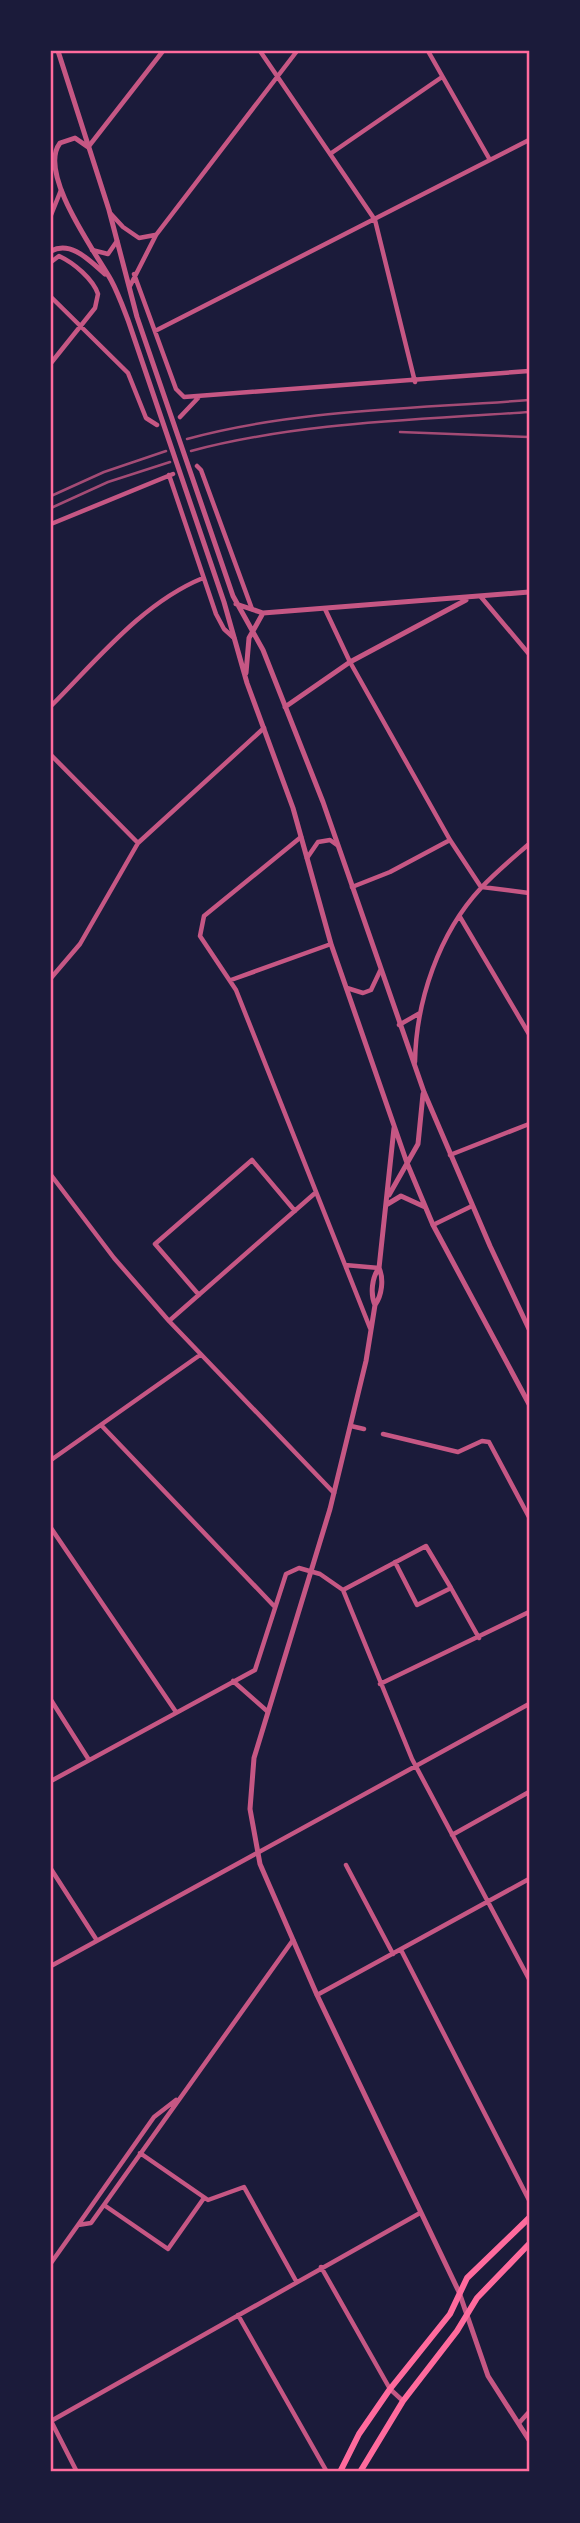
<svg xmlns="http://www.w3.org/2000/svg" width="580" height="2523" font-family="'Archivo Narrow',sans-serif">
	<rect width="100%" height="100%" fill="#1b1b3a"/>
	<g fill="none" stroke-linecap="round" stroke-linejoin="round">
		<path stroke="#c65784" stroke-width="4.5" d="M260,51L375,220L415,382
			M428,51L490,160
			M89,146L163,51
			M330,154L442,77
			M111,214L123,227L139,238L155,235
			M51,215L61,190
			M92,250L108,254L117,241
			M51,262L59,256C74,263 93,279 98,294L95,308L51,363
			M134,274L176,389L184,397L529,371
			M130,286L156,235L297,51
			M51,297L128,373L146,418L157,425
			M155,331L529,140
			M180,417L198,398
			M197,466L201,470L252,609
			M169,475L216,614L224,629L234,638
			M51,524L173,474
			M481,597L529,654
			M325,609L350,662L450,840L481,887
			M51,706C97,660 142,603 203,578
			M51,755L138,843
			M301,837L204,916L200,936L236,990L370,1328
			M307,858L318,842L330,840L337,845
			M352,887L390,872L450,840
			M482,887L529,893
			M460,917L529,1034
			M51,978L80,944L138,843L264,728
			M231,980L331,944
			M347,988L363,993L371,990L380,971
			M399,1025L420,1013
			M415,1062C416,1001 439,933 481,888C496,872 513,858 529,844
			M450,1155L529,1124
			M51,1175L114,1258L169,1321L334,1493
			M433,1225L472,1206
			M345,1265L379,1268
			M199,1295L155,1244L252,1160L295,1211
			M169,1321L314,1194
			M101,1425L274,1606
			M351,1426L364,1429
			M383,1434L458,1452L482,1441L489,1442L529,1517
			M51,1460L200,1355
			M51,1528L176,1712
			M395,1562L417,1605L451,1588L479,1638
			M343,1590L426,1546L451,1588
			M233,1681L267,1711
			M380,1684L529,1612
			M51,1700L89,1760
			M51,1781L255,1670L286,1574L299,1568L320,1574L343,1590L412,1759L529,1979
			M452,1835L529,1792
			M346,1865L393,1954
			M51,1869L96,1939
			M401,1950L529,2200
			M51,1966L529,1704
			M317,1995L529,1879
			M140,2153L208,2200L244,2187L296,2281
			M104,2205L168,2249L204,2198
			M78,2225L154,2117L176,2100
			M51,2263L78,2225L91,2223L293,1940
			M321,2267L390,2389L403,2401
			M238,2315L327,2472
			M51,2421L420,2213
			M51,2421L77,2472
			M519,2423L529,2412"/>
		<path stroke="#c65784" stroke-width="5" d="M58,51L109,210L137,317L233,596L263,650L323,802L424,1092L490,1246L529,1329
			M88,147L75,138L60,143C37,173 96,253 111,280C118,293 123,307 128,320L224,602L247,683L293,808L331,944L407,1163L433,1225L529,1404
			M51,251C71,240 90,261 105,274
			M236,604L263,613L529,592
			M246,673L249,638L263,613
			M285,707L350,662L466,600
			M389,1195L418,1144L423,1094
			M386,1205L401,1196L425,1207
			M379,1268C384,1279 382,1295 375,1305L366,1361L330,1509L254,1758L250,1809L260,1864L317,1995L459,2292L488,2376L529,2440
			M375,1305C370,1294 372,1277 379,1268L394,1128"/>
		<path stroke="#ff6b9d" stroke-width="6" d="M340,2472L359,2434L390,2389L450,2314L467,2278L529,2218
			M360,2472L403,2401L457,2331L477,2298L529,2244"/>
		<path stroke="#a44b75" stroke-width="2.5" d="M400,432L529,437
			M187,439C297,409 416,409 529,400
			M191,451C300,422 418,420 529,412
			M51,496L104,472L166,451
			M51,508L108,482L170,462"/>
	</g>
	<rect width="580" height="2523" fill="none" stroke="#1b1b3a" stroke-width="105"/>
	<rect x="52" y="52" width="476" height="2418" fill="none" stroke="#ff6b9d" stroke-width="2.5"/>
</svg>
